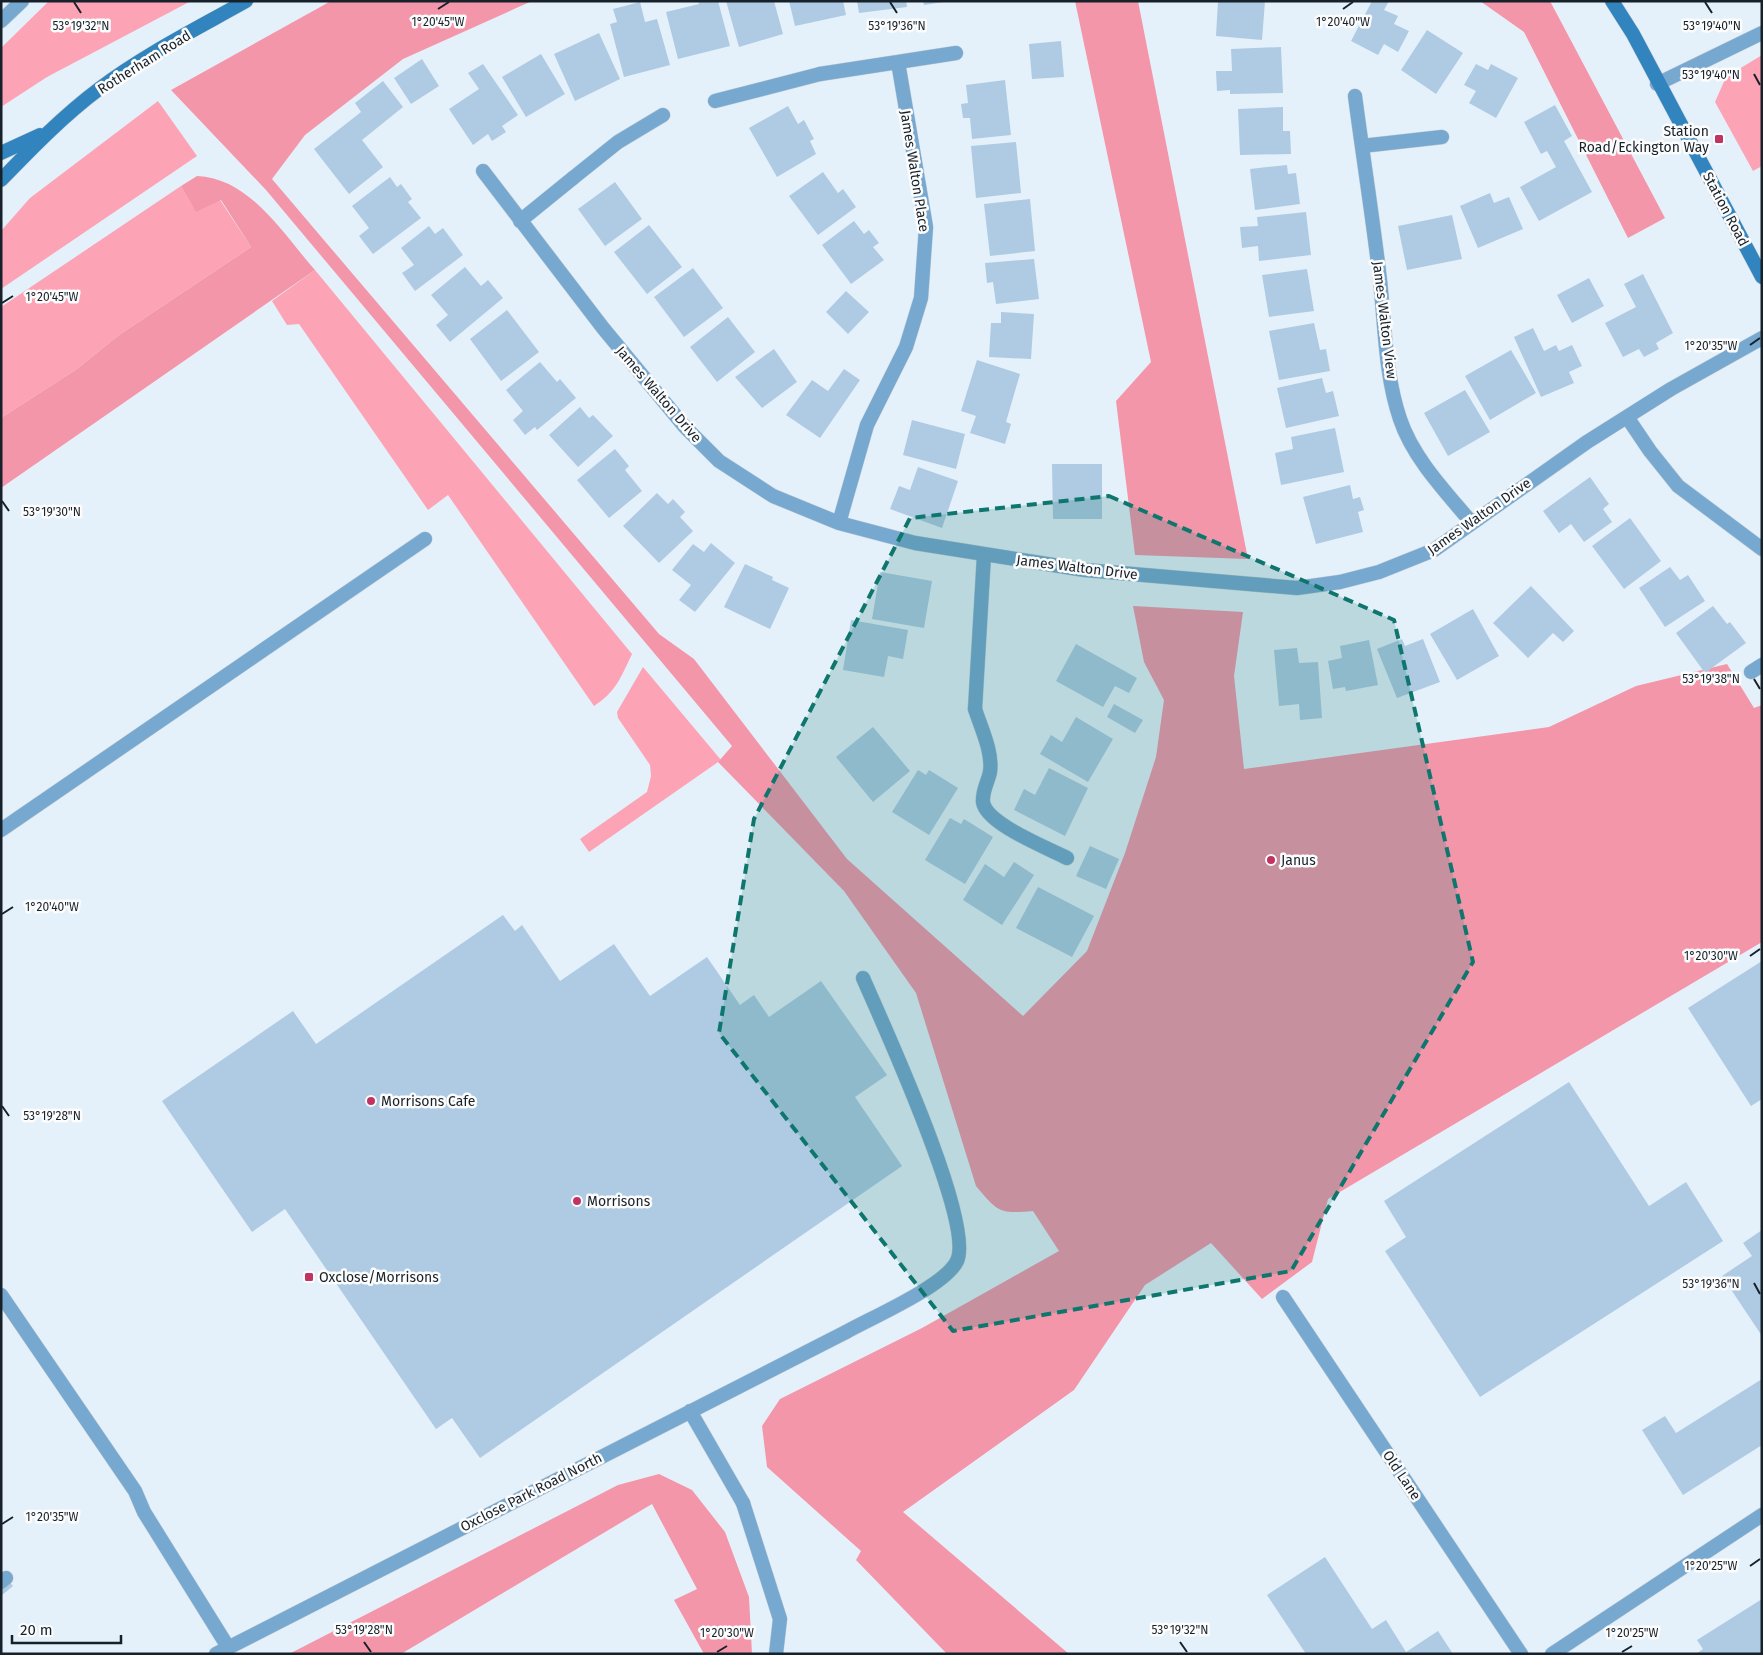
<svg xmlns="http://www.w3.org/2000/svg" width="1763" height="1655" font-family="'Fira Sans',sans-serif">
	<rect width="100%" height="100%" fill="#e5f1fa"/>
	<path fill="#fca3b6" d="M49,1H191L47,77L1,107V48Z
		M1762,55V166L1753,171L1715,102L1726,77Z
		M158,101L197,156L1,289V231L30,198Z
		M181,186L196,211L220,200L251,247L119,335L77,369L1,418V307Z
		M315,270L632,654C621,677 616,692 594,706L448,495L428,510L299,324L287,325L272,301Z
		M643,667L721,760L589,852L580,839L647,792L651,776L650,765L618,718L617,712Z"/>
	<path fill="#f496aa" d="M331,1H532L403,59L305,135L272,179L659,634L694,659L847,859L1023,1016L1087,951L1125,853L1156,757L1164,700L1144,662L1133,606L1243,612L1234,676L1244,769L1549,727L1636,686L1727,664L1754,708L1762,705V942L1328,1199L1312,1262L1262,1299L1211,1243L1145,1285L1074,1390L903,1512L1069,1654H947L856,1560L861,1551L767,1467L762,1426L780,1399L922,1328L1059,1251L1033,1211C999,1214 998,1212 976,1186L916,993L844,891L718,762L732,746L266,190L171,90Z
		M1075,1H1138L1248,559L1135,555L1116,401L1151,362Z
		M1480,1H1550L1665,218L1628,238L1524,32Z
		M197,176C250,178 283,234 315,270L1,488V418L77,369L119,335L251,247L221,200L196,212L181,186Z
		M659,1474L692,1490L725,1532L749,1597L752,1654H704L674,1600L697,1589L652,1504L401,1654H289L618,1485Z"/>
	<path fill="#aecbe3" d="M698,1H718L730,46L678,59L666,12L699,4Z
		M726,1H774L783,34L739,47Z
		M789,1H843L846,15L795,26Z
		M857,1H906L907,7L859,13Z
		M923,1H943V2L924,5Z
		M1218,1H1265L1262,40L1216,36Z
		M1372,1H1389L1384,10L1398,16L1394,24L1409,31L1398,52L1384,44L1378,55L1351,41Z
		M640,2L645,22L657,19L670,65L624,77L610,24L617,22L613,9Z
		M1427,30L1463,53L1436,94L1401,70Z
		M599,33L620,79L575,101L554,54Z
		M1061,41L1064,77L1032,79L1029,44Z
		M1281,47L1283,93L1230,94V90L1217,91L1216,71H1232L1231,49Z
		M541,54L565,94L526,117L502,77Z
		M422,59L439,86L411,104L394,78Z
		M483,64L518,115L502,126L506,132L492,141L488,134L473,145L449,109L479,89L468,73Z
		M1476,64L1488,70L1491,64L1518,78L1496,118L1469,103L1476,91L1464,85Z
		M1005,80L1011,135L972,139L970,118H963L961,104L968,103L966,85Z
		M383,81L403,107L362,140L383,167L349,194L314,149L361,112L355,103Z
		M1555,105L1572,136L1564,141L1592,192L1539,221L1520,187L1556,167L1547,151L1541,154L1524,122Z
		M788,106L798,124L804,120L814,139L810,141L816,154L777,177L749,128Z
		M1283,107V131H1290L1291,154L1240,155L1238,109Z
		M1016,142L1021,193L976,198L971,146Z
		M1287,165L1288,174L1296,173L1300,204L1255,210L1250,169Z
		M823,172L838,193L843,189L856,207L818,235L789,196Z
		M390,177L397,187L401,184L412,199L408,202L421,218L373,254L359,236L369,228L352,206Z
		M615,182L642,219L605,246L578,209Z
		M1490,193L1494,203L1509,197L1523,229L1478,248L1460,206Z
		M1030,199L1035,251L990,256L984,204Z
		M1306,212L1311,255L1259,261L1258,246L1242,248L1240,227L1258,226L1257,217Z
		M1452,215L1462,259L1407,270L1398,226Z
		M854,221L864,234L869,230L879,243L873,247L884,260L851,284L822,245Z
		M649,225L682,267L647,294L614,252Z
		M429,226L435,234L443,228L463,255L415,291L402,273L414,265L401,248Z
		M1034,259L1039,299L996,304L993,282L987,283L985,263Z
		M465,267L481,286L488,280L503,298L450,342L436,325L448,315L431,295Z
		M693,268L723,308L684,337L654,297Z
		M1307,269L1314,311L1269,317L1262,275Z
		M1643,274L1673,333L1656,343L1659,349L1644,357L1639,349L1623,357L1605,323L1636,307L1624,284Z
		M1589,278L1604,306L1572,323L1557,295Z
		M846,291L869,312L848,334L826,312Z
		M507,310L539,352L501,381L470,339Z
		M1001,312L1034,314L1031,359L989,357L991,323H1001Z
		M728,317L755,352L717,382L690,347Z
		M1314,323L1320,350L1326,349L1330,371L1279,380L1269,331Z
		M1533,328L1544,351L1556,345L1559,351L1572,345L1582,366L1569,372L1574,383L1541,397L1514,337Z
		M774,349L797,382L762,408L735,377Z
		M1511,350L1536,393L1490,420L1465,376Z
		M977,360L1020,374L1006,422L1011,424L1005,444L970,433L976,416L961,411Z
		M540,362L557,382L560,379L576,398L537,430L535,427L525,435L513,420L523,411L506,390Z
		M844,369L860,380L820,438L786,415L812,380L828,391Z
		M1322,378L1326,393L1333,391L1339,416L1286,428L1277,388Z
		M1465,390L1490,432L1448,456L1424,413Z
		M580,407L589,418L593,415L613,436L578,467L549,435Z
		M912,420L965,434L956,469L903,455Z
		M1335,428L1344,472L1281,485L1275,453L1293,449L1291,437Z
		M615,449L629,466L625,470L642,491L609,518L577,480Z
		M1052,464H1102V519H1053Z
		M918,467L958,481L942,528L890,509L899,486L910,490Z
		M1590,477L1609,504L1603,509L1612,522L1584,542L1571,524L1559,533L1543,511Z
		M1350,485L1353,499L1360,497L1364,510L1358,512L1363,532L1316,544L1303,497Z
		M657,493L668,504L673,499L685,512L680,517L693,531L659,563L623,526Z
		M1630,518L1661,561L1624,589L1592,546Z
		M711,543L735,563L695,612L679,600L691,585L672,570L693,544L704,552Z
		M745,564L773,577L772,580L789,588L770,629L724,607Z
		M1670,567L1680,580L1688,575L1705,601L1665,627L1639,588Z
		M880,572L932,581L924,628L872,619Z
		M1531,586L1574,631L1563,642L1553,633L1528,658L1493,623Z
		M1713,606L1727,624L1730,622L1746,643L1705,673L1676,633Z
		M1473,609L1499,656L1457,680L1430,634Z
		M851,620L908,630L903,659L888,656L884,677L843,670Z
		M1402,639L1405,646L1423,639L1440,682L1397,698L1377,649Z
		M1369,640L1378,685L1346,691L1345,687L1333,689L1328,661L1342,658L1340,646Z
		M1076,644L1137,678L1129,693L1115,686L1103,707L1056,681Z
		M1297,648L1299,663L1318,662L1322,718L1300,720L1299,704L1279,706L1274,650Z
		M1114,704L1143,720L1135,733L1107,717Z
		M1076,717L1113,739L1088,782L1040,754L1051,735L1062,742Z
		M873,727L910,771L873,802L836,757Z
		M1049,768L1088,788L1065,836L1014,810L1024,789L1035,795Z
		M918,770L926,775L929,770L958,788L929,835L892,812Z
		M950,818L961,824L964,819L993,837L965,884L925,860Z
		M1090,846L1119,859L1106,889L1076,876Z
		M1014,862L1034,875L1002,925L963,900L985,864L1004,877Z
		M1038,887L1094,916L1072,957L1016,928Z
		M503,915L515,931L522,925L560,981L614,944L650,996L707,957L740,1005L754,995L769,1017L821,981L887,1075L855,1097L902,1166L480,1458L452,1418L436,1429L285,1209L252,1232L162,1101L293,1011L316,1044Z
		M1762,961V1099L1751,1106L1688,1008Z
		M1569,1082L1649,1206L1686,1182L1723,1241L1480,1397L1385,1251L1406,1237L1384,1201Z
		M1762,1230V1336L1722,1276L1752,1256L1743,1243Z
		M1762,1379V1445L1683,1495L1642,1430L1665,1416L1676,1433Z
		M1325,1557L1372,1629L1386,1620L1406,1652L1438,1631L1453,1654H1306L1267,1595Z
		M1,1573L13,1586L1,1596Z
		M1762,1599V1654H1696L1703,1649L1697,1640Z"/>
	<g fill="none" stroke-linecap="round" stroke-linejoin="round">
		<defs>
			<path id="service" d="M1657,84L1762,33
				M715,101L820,74
				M573,178L618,142L663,115
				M975,709C981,728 993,752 990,772C988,782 982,791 983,802C986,824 1048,848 1067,858
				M1,830L425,539
				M1,1295L135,1491L144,1512L228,1647
				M846,1332C873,1317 945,1286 957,1261C975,1223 882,1022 863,978
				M743,1503L780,1619L776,1654
				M1,1582L6,1578"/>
			<path id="minor" d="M1,21L22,1
				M898,62L956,53
				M820,74L898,62L926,227L921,298L906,347L867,425L839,523
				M1355,96C1363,157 1373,219 1380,280C1385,326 1385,375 1400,419C1413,458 1445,491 1471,522
				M1362,146L1442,137
				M483,171L603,328L685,427L719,461L773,496L839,523L915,543L1085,570L1297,588L1340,582L1379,572L1434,550L1587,442L1671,389L1762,338
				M520,221L573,178
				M1627,417L1650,451L1678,486L1762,549
				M1751,672L1762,665
				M975,709L984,555
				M1283,1297L1521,1654
				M690,1411L743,1503
				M216,1654L846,1332
				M1552,1654L1762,1515"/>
			<path id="secondary" d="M1612,1L1633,34L1762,277
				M1,153L40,135
				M1,180C32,148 63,116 99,89C144,55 196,29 246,1"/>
		</defs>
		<use href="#service" stroke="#c0ccd5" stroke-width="15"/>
		<use href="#minor" stroke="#c0ccd5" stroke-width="15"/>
		<use href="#secondary" stroke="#c0ccd5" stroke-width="15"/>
		<use href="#service" stroke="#77a8d0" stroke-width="14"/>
		<use href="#minor" stroke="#77a8d0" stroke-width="14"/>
		<use href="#secondary" stroke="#3184be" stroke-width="14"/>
	</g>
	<path fill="#0f766e" fill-opacity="0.2" stroke="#0f766e" stroke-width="4" stroke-dasharray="10 6" stroke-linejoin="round" d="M1109,496L1394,620L1473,962L1291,1271L953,1331L719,1033L754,819L910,518Z"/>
	<path fill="none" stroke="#17212a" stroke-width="2" d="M74,2L81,13M890,2L897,13M1705,2L1712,13M438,9L449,2M1343,9L1353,2M1754,74L1760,85M2,303L13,296M1750,345L1760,338M2,501L9,511M1754,679L1760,689M2,914L13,907M1750,956L1760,949M2,1106L9,1116M1754,1283L1760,1294M2,1524L13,1517M1750,1566L1760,1559M364,1642L371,1652M1180,1642L1187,1652M717,1652L727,1646M1622,1652L1632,1646"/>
	<g fill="#c13361" stroke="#fcfcfc" stroke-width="2">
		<rect x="1714" y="134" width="10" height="10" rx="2.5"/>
		<circle cx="1271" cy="860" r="5"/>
		<circle cx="371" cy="1101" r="5"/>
		<circle cx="577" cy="1201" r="5"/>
		<rect x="304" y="1272" width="10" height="10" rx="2.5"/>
	</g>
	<g text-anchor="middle" stroke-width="5" stroke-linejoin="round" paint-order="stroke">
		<g font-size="14" fill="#17212a" stroke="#fcfcfc">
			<text transform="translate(144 62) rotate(-32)" y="5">Rotherham Road</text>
			<text transform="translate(915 171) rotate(81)" y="5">James Walton Place</text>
			<text transform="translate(1726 209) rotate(62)" y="5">Station Road</text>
			<text transform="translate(1385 320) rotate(83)" y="5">James Walton View</text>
			<text transform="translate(659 394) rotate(49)" y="5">James Walton Drive</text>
			<text transform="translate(1479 516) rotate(-35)" y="5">James Walton Drive</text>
			<text transform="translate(1077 567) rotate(7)" y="5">James Walton Drive</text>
			<text transform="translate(1402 1475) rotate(56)" y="5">Old Lane</text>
			<text transform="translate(531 1492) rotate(-27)" y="5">Oxclose Park Road North</text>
		</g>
		<g font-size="14" fill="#17212a" stroke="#fcfcfc" text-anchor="start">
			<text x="1709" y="136" text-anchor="end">Station<tspan x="1709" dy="16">Road/Eckington Way</tspan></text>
			<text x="1281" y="865">Janus</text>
			<text x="381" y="1106">Morrisons Cafe</text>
			<text x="587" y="1206">Morrisons</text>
			<text x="319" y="1282">Oxclose/Morrisons</text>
		</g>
	</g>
	<g font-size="12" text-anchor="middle" fill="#17212a" stroke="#fcfcfc" stroke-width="5" stroke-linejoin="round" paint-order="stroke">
		<text x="1343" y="26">1°20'40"W</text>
		<text x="438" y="26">1°20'45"W</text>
		<text x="81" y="30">53°19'32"N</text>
		<text x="897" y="30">53°19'36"N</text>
		<text x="1712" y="30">53°19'40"N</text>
		<text x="1711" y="79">53°19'40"N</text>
		<text x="52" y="301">1°20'45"W</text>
		<text x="1711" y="350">1°20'35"W</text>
		<text x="52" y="516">53°19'30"N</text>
		<text x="1711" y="683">53°19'38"N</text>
		<text x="52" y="911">1°20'40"W</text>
		<text x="1711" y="960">1°20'30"W</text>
		<text x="52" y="1120">53°19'28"N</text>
		<text x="1711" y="1288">53°19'36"N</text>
		<text x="52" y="1521">1°20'35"W</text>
		<text x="1711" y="1570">1°20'25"W</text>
		<text x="364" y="1634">53°19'28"N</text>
		<text x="1180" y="1634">53°19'32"N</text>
		<text x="727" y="1637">1°20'30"W</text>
		<text x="1632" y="1637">1°20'25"W</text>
	</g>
	<rect width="1763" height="1655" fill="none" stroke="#17212a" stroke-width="5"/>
	<path d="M12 1635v8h109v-8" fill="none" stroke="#17212a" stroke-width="2.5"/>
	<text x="20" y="1635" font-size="15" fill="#17212a" stroke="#fcfcfc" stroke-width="4" paint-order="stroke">20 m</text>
</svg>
